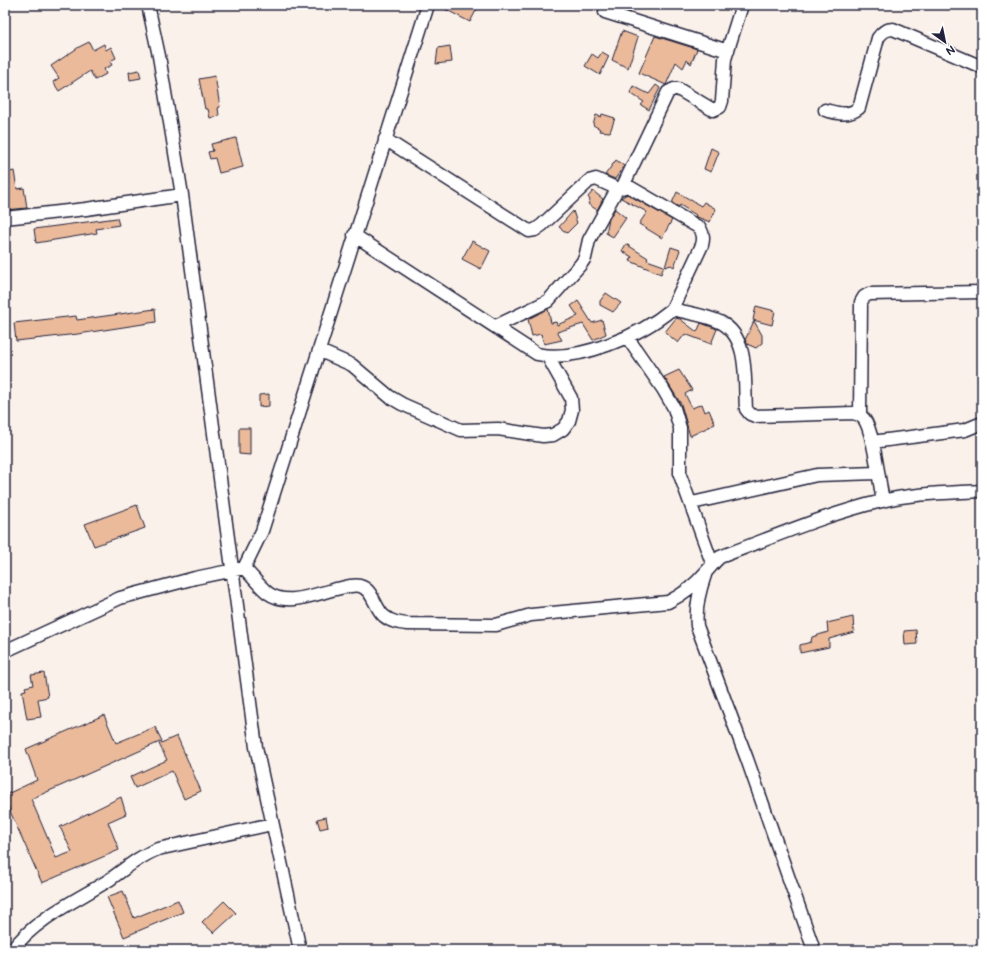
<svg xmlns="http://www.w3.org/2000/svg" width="987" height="955" font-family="'Balsamiq Sans',sans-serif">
	<rect width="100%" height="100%" fill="#fbf1eb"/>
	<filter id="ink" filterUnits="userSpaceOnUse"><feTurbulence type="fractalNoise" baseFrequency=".025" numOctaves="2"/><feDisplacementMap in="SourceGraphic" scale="8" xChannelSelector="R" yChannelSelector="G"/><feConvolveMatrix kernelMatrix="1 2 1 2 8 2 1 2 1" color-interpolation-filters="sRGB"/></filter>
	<g filter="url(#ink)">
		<path fill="#ebba9b" stroke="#22223b" d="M437,5H479L470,22Z
			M608,5H633L630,12Z
			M622,31L638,37L628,68L612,60Z
			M655,36L697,49L691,64L687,60L683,68L676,62L666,85L639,73Z
			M89,42L93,50L104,44L106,50L111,47L116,58L110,61L112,65L104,69L106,74L95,80L90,71L59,91L53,82L59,78L51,66L79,47Z
			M450,46L452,62L436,64L438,48Z
			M602,52L609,56L600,75L585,66L592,54L598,58Z
			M139,70L141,78L130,80L129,72Z
			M215,76L220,107L218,108L219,116L210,118L208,109H205L199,79Z
			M656,85L660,88L649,110L641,105L644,102L630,93L633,86L649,94Z
			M602,114L615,118L610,132L599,131L600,129L593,125L596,115L601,117Z
			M236,138L243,167L219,173L215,158L210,159L208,152L213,151L211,144Z
			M711,148L719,152L711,172L704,169Z
			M616,160L624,166L615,179L605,175Z
			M14,171L17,189L24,188L27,208L5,210V173Z
			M593,191L603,199L597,210L588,204L590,200L588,197Z
			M677,192L701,206L704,202L716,209L710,222L697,217H695L696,215L680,205L679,207L672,203Z
			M627,194L672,220L662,238L639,224L647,212L621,198Z
			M615,209L626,218L613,237L606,233L609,219Z
			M573,211L577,223L567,233L559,227Z
			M117,218L119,225L96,229L97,233L36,243L34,229Z
			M472,241L490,251L481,269L462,259Z
			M626,244L648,258L647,260L664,266L661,274L630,261L632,257L622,251Z
			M671,247L680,250L674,267L671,265L665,267Z
			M606,293L621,303L613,312L600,305V301Z
			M578,301L592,323L602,320L606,334L593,340L583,324L557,332L562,340L544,344L541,334L532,336L528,319L548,309L551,323L556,322L557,325L578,316L571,306Z
			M756,306L775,311L772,325L753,320Z
			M155,309L156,322L78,334L16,341L14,323L76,316L77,320Z
			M676,318L680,319L697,332L701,323L717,329L711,344L685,334L678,343L665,332Z
			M754,321L762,335V343L756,348L747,344L745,340Z
			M679,370L692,390L685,394L692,408L702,404L705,412L709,410L715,424L690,436L681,404L664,377Z
			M269,394V406L259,407V395Z
			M239,428H250V455L239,454Z
			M137,505L145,528L94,546L85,524Z
			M853,617L854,632L829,639V647L800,653V645L811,642L812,637L828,632L827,623Z
			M916,630L917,644L905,645L904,631Z
			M44,673L48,697L38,699L41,717L27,719L22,691L26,690L25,687L33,685L31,675Z
			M104,715L116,743L155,727L162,741L31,799L56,858L72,852L60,827L121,797L126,814L108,822L119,850L42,883L5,800V795L37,780L26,749Z
			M177,736L201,791L184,799L172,771L135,788L130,777L167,760L159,744Z
			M326,817L328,827L320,829L317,819Z
			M123,891L134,918L178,900L183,912L124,937L107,897Z
			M224,901L236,913L214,933L202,922Z"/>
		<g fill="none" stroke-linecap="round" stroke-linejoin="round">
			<defs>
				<path id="minor" d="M148,5L159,56L182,195L256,747L300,950
					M605,12L728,51
					M825,110C838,113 847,117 859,108L878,38C882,32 886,29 893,29L982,67
					M385,139L529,231L535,230L542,225L589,181L596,179L618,189
					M623,186L668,92L674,89H678L713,110L720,107L722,101L725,59L742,5
					M5,218L86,209L182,195
					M354,235L537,354C578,363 641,335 672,309C688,313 705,315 720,322C750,337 744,381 746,409L750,414L755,416L853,413C858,414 861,415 864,419C874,432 879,482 883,501
					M496,326L548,301L581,264L585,258L589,240L615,193L618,189L628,186L700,228C703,234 704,238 702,245L672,309
					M627,337L663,389L674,408L680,428V475L712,563
					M320,351L352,365L390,397L402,404L461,430L498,429L543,436L553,435L563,429L569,421L572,410L571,398L548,357
					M860,415L861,302L864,297L869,294L982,292
					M872,442L965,430L982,423
					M692,503L817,475L877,473
					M244,568L262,531L428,5
					M705,575C699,592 695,608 697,626L747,759L814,950
					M5,651L120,598L195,578L244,568C252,576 259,586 268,593C287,607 315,594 336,589C343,588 353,584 360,586C373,589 375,609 384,616C391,622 399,623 407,624L496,625L531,615L668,602C682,595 695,585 705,573C711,567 714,562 720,557C773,537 827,514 882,501C914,493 949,493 982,491
					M12,950C36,918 76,901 109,880C125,869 139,856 158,849L272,824"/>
			</defs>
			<use href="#minor" stroke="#22223b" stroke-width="15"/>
			<use href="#minor" stroke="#fff" stroke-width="12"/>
		</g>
	</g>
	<rect width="987" height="955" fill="none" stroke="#fff" stroke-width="20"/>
	<rect x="10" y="10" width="967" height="935" fill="none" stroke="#22223b" stroke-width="1.5" filter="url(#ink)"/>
	<g transform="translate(945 42) rotate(147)" stroke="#ffffff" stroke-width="3" paint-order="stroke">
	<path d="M0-3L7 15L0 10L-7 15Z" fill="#22223b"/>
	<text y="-6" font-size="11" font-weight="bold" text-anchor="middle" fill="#22223b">N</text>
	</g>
</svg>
